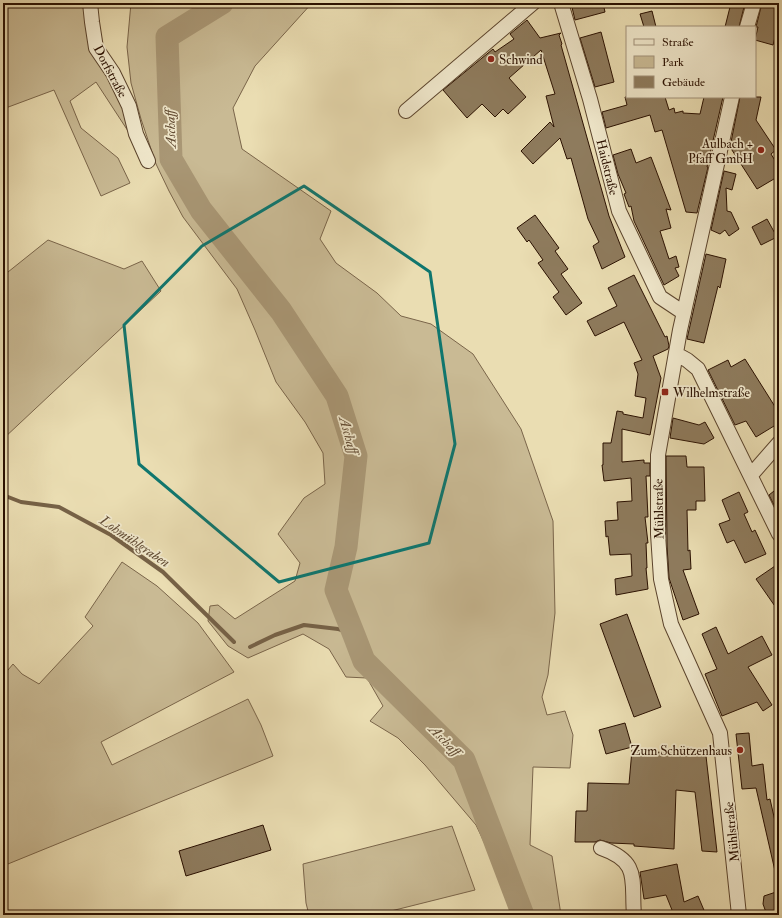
<svg xmlns="http://www.w3.org/2000/svg" width="782" height="918" font-family="'IM FELL Double Pica',serif">
	<rect width="100%" height="100%" fill="#eaddb2"/>
	<filter id="stains"><feTurbulence type="fractalNoise" baseFrequency=".005" numOctaves="4"/><feColorMatrix values="0 0 0 0 .2 0 0 0 0 .09 0 0 0 0 .02 0 0 0 .5 -.17"/></filter>
	<radialGradient id="worn" r=".72"><stop offset=".6" stop-color="#630" stop-opacity="0"/><stop offset="1" stop-color="#630" stop-opacity=".3"/></radialGradient>
	<path fill="#c9ba94" stroke="#7a654a" d="M3,3H86L124,107L128,131L96,82L70,101L81,128L118,158L130,183L101,196L54,90L3,109Z
		M131,3H312L255,66L233,108L242,149L331,211L320,239L336,263L377,293L401,316L431,324L473,354L521,429L553,521L555,613L548,675L542,697L547,715L565,711L573,735L570,768L533,767L530,845L552,856L561,915H513L508,893L476,825L425,765L398,738L370,721L383,706L367,678L346,677L329,649L303,634L248,658L228,646L208,621L210,606L218,605L235,619L295,581L300,563L278,534L304,498L325,484L323,453L305,422L276,382L255,330L237,289L183,217L169,191L156,164L141,119L131,83L127,47Z
		M48,240L124,269L142,261L161,291L3,439V276Z
		M122,562L157,586L198,623L234,672L101,742L112,765L248,699L261,725L273,756L3,866V676L13,664L22,674L39,684L93,626L85,617Z
		M452,826L475,890L375,915H309L306,903L303,864Z"/>
	<g fill="none" stroke-linecap="round" stroke-linejoin="round">
		<path stroke="#766146" stroke-width="4" d="M3,495L21,502L59,507L111,535L163,572L234,642
			M250,647L275,635L304,625L338,629L354,635"/>
		<path stroke="#a99775" stroke-width="23" d="M222,3L167,37L171,159L201,210L281,311L337,396L356,456L346,547L336,590L354,635L364,661L464,760L523,915"/>
	</g>
	<path fill="#8e7b5d" stroke="#2a1000" d="M571,3H603L605,12L575,20Z
		M731,3H745L739,27H725Z
		M762,3L779,4V22L773,45L755,40L758,27H756Z
		M652,11L656,27H644L640,14Z
		M527,20L540,38L561,33L559,35L562,44L561,45L609,216L625,257L602,269L593,246L599,242L588,219L571,158L567,159L560,138L533,164L521,151L550,122L554,127L546,96L555,94L541,50L509,78L526,97L508,114L503,109L495,117L482,104L467,118L443,90L493,49L495,52L514,39L510,34Z
		M601,32L614,82L595,87L580,38Z
		M625,97H665L669,110L674,108L675,113L683,111V113L700,114L704,97H723L707,167H708L697,213L686,212L662,130L655,132L650,115L606,128L602,112L627,105Z
		M740,97H761L756,120L776,150L771,154L779,167V176L757,189L730,147Z
		M631,149L636,163L651,157L671,210L666,209L671,228L660,231L669,259L676,256L679,267L675,268L679,276L664,285L634,221L631,206L629,207L624,194L626,193L618,174L613,155Z
		M724,171L736,174L732,190L726,188L727,211L731,212L739,229L729,236L725,230L720,234L711,230Z
		M535,215L559,248L555,251L568,269L561,274L582,303L566,315L553,297L559,292L538,263L543,260L529,240L527,242L517,228Z
		M767,219L777,237L761,245L752,227Z
		M706,254L726,259L720,288L718,286L704,343L687,339Z
		M634,275L665,337L667,336L669,346L668,349L653,356L661,378L650,435L622,429V462L644,460V463H650V476H646L648,517H645L648,543H646L647,568H646L648,589L616,595L615,579L632,576L631,554L610,555L608,536L606,537L605,521L618,520L617,502L632,501L631,478L604,481L602,465H603V443H611L617,411L623,412V414L643,418L646,398L635,396L638,374L634,363L642,360L624,322L595,336L587,321L617,306L608,288Z
		M745,359L779,413V423L756,437L746,421L735,425L708,370L728,360L731,367Z
		M673,418L699,425L705,422L714,438L704,444L670,438Z
		M666,456H686L687,467H704L705,501H696V510H687L688,551L690,550L691,569L683,570L699,614L683,620L669,578L667,546Z
		M779,487V511L774,505L769,495Z
		M739,492L748,512L744,514L752,532L755,530L766,554L745,563L734,540L727,543L719,524L730,520L722,500Z
		M775,566L779,571V612L756,579Z
		M627,614L661,707L634,717L600,624Z
		M716,627L728,654L762,636L772,655L748,667L772,705L763,711L757,702L722,716L705,674L717,669L702,634Z
		M625,723L632,747L606,754L599,730Z
		M749,733L752,766L763,764L767,800L770,799L779,839V871H775L756,788L742,789L736,734Z
		M632,750L706,756L717,852L702,851L695,792L676,790L674,849L634,846V844L611,843L600,840L595,842H575L576,811H587L588,783L629,784Z
		M263,825L271,850L186,876L179,851Z
		M677,864L684,902L698,896L706,915H674L666,895L644,899L640,872Z
		M779,891V915H767L763,904L764,896Z"/>
	<g fill="none" stroke-linecap="round" stroke-linejoin="round">
		<defs>
			<path id="minor" d="M90,3L92,22L96,48L113,73L129,106L136,134L148,161
				M561,3L590,99L619,211L660,297L684,313
				M747,27L754,3
				M732,97L680,330L658,455V534L661,579L671,624L720,733L739,915
				M406,111L533,3
				M676,354L687,360L698,369L779,534
				M751,475L779,443
				M601,848C641,862 631,880 634,915"/>
		</defs>
		<use href="#minor" stroke="#5a432c" stroke-width="16"/>
		<use href="#minor" stroke="#f1e9cd" stroke-width="14"/>
	</g>
	<path fill="none" stroke="#0f766e" stroke-width="3" stroke-linejoin="round" d="M304,186L430,272L455,444L429,543L279,582L139,464L124,325L202,246Z"/>
	<g fill="#8f2418" stroke="#f1e9cd" stroke-width="1.5">
		<circle cx="491" cy="59" r="4"/>
		<circle cx="761" cy="150" r="4"/>
		<rect x="661" y="388" width="8" height="8" rx="2"/>
		<circle cx="740" cy="750" r="4"/>
	</g>
	<g text-anchor="middle" stroke-width="3.5" stroke-linejoin="round" paint-order="stroke">
		<g font-size="13" fill="#2a1000" stroke="#f1e9cd" text-anchor="start">
			<text x="499" y="64">Schwind</text>
			<text x="753" y="148" text-anchor="end">Aulbach +<tspan x="753" dy="15">Pfaff GmbH</tspan></text>
			<text x="673" y="397">Wilhelmstraße</text>
			<text x="732" y="755" text-anchor="end">Zum Schützenhaus</text>
		</g>
		<g font-size="13" fill="#2a1000" stroke="#f1e9cd">
			<text transform="translate(111 71) rotate(62)" y="5">Dorfstraße</text>
			<text transform="translate(608 167) rotate(76)" y="5">Haidstraße</text>
			<text transform="translate(658 509) rotate(-91)" y="5">Mühlstraße</text>
			<text transform="translate(731 832) rotate(-96)" y="5">Mühlstraße</text>
		</g>
		<g font-size="14" font-style="italic" fill="#634d35" stroke="#f1e9cd">
			<text transform="translate(170 129) rotate(-92)" y="5">Aschaff</text>
			<text transform="translate(349 435) rotate(74)" y="5">Aschaff</text>
			<text transform="translate(135 541) rotate(34)" y="5">Lohmühlgraben</text>
			<text transform="translate(445 740) rotate(45)" y="5">Aschaff</text>
		</g>
	</g>
	<rect width="782" height="918" fill="none" stroke="#eaddb2" stroke-width="16"/>
	<rect x="4" y="4" width="774" height="910" fill="none" stroke="#2a1000" stroke-width="2"/>
	<rect x="8" y="8" width="766" height="902" fill="none" stroke="#2a1000"/>
	<rect x="626" y="26" width="130" height="72" fill="#f1e9cd" stroke="#a1927b"/>
	<rect x="634" y="39" width="20" height="6" fill="#f1e9cd" stroke="#a1927b"/>
	<text x="662" y="46" font-size="12" fill="#2a1000">Straße</text>
	<rect x="634" y="56" width="20" height="12" fill="#c9ba94" stroke="#a1927b"/>
	<text x="662" y="66" font-size="12" fill="#2a1000">Park</text>
	<rect x="634" y="76" width="20" height="12" fill="#8e7b5d" stroke="#a1927b"/>
	<text x="662" y="86" font-size="12" fill="#2a1000">Gebäude</text>
	<rect width="100%" height="100%" filter="url(#stains)"/>
	<rect width="100%" height="100%" fill="url(#worn)"/>
</svg>
